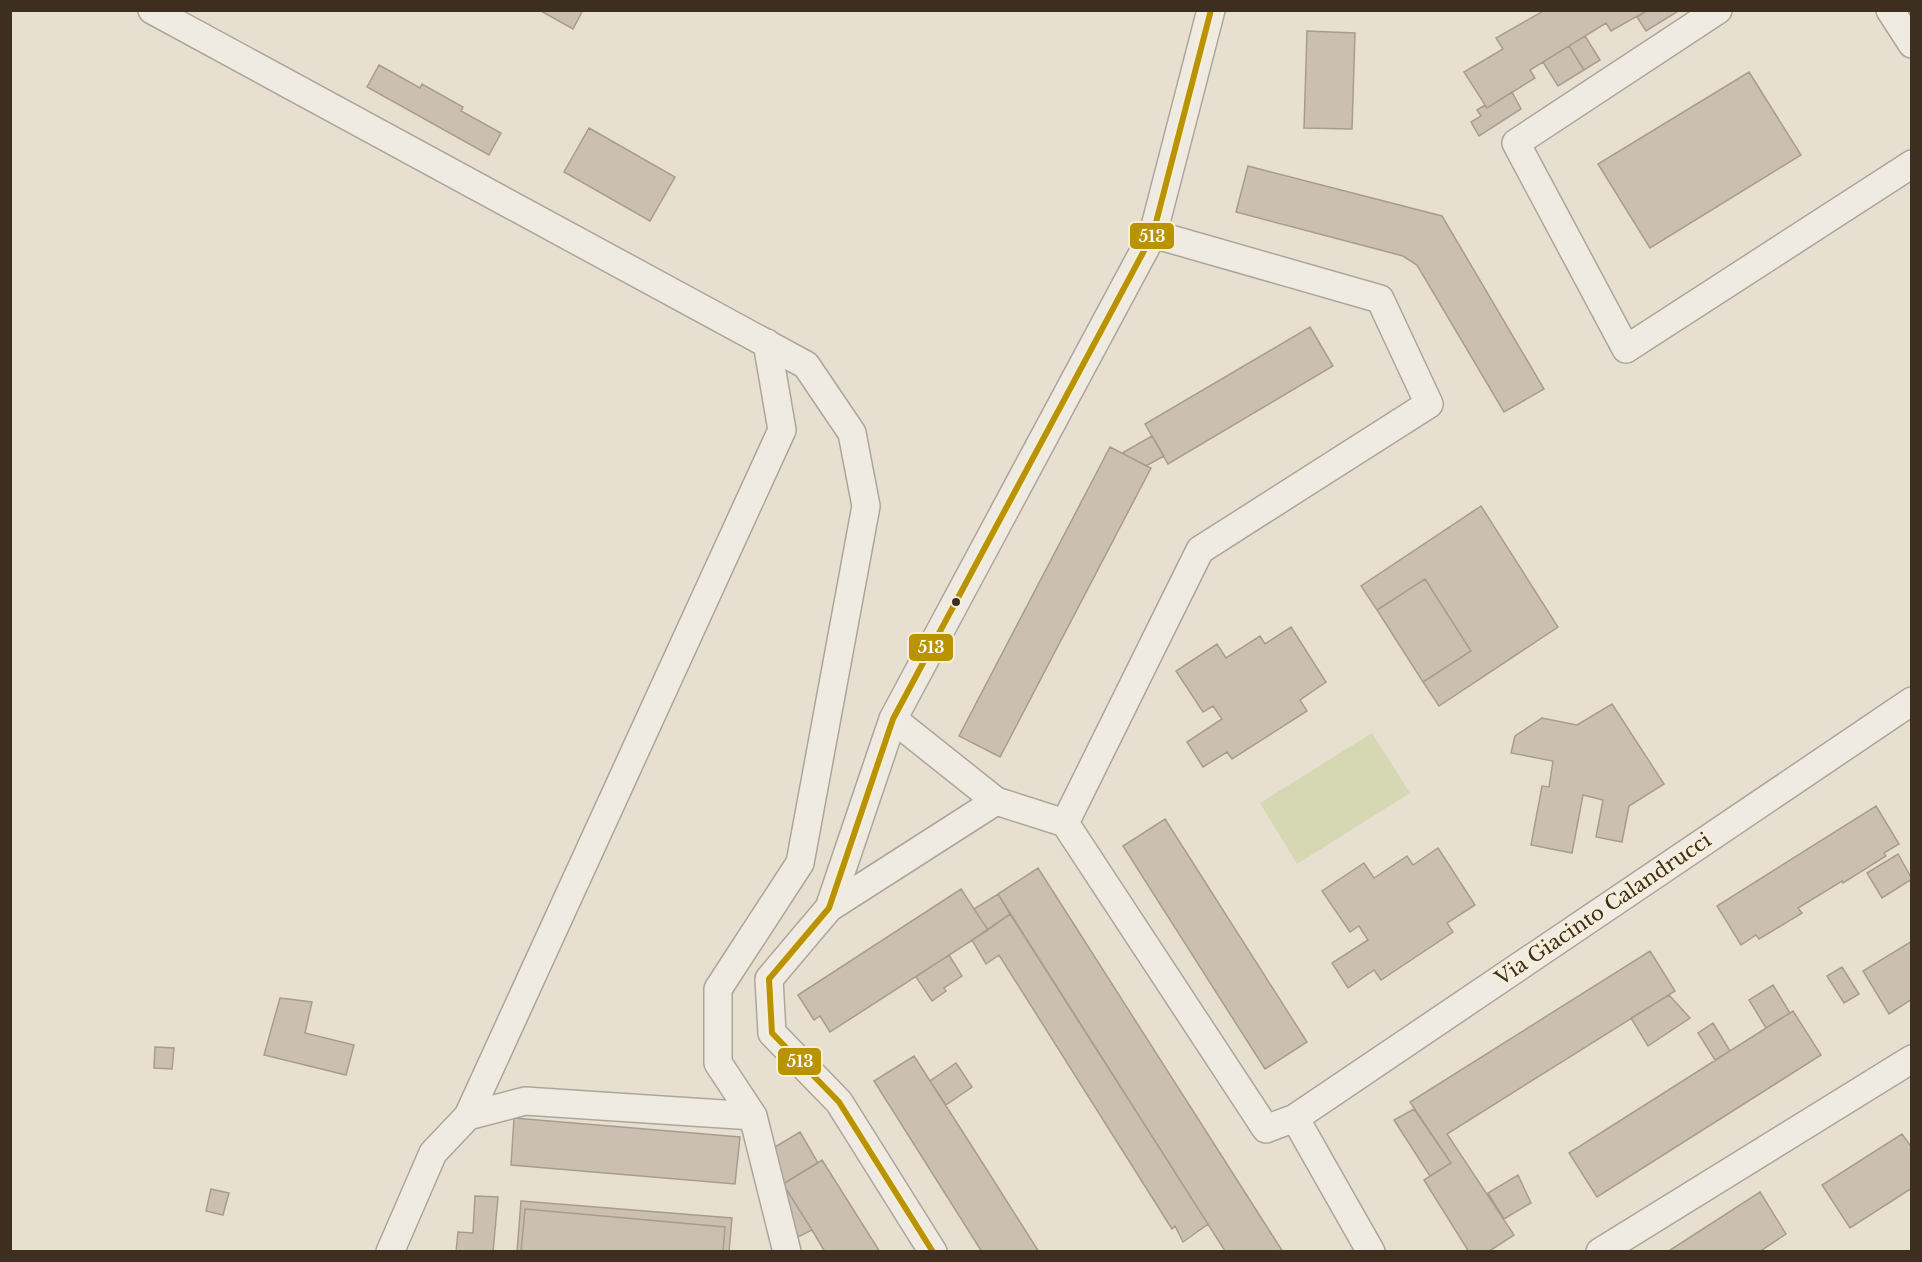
<svg xmlns="http://www.w3.org/2000/svg" width="1922" height="1262" font-family="'Libre Baskerville',serif">
	<rect width="100%" height="100%" fill="#e7e0d1"/>
	<path fill="#d6d7b3" d="M1372,733L1410,793L1297,864L1260,803Z"/>
	<path fill="#cbbfb2" stroke="#a89c90" stroke-width="1.5" d="M539,10H583L573,29Z
		M1545,10H1648L1611,31L1606,23L1530,70L1535,78L1487,108L1464,72L1503,49L1496,38Z
		M1648,10H1680L1646,31L1637,17Z
		M1307,31L1355,33L1352,129L1304,128Z
		M1585,36L1600,60L1584,70L1569,46Z
		M1569,46L1584,70L1558,86L1543,62Z
		M379,65L420,88L422,84L463,107L461,111L501,133L489,155L367,87Z
		M1749,72L1801,155L1650,248L1598,164Z
		M1512,92L1521,109L1479,136L1471,122L1481,116L1477,110L1485,105L1487,108Z
		M589,128L675,177L650,221L564,172Z
		M1248,166L1442,216L1544,389L1504,412L1417,265L1403,256L1236,212Z
		M1310,327L1333,366L1168,464L1145,424Z
		M1152,436L1164,456L1146,466L1122,453Z
		M1110,447L1151,468L1000,757L959,736Z
		M1481,506L1558,627L1439,706L1423,682L1471,651L1425,579L1377,610L1361,586Z
		M1425,579L1471,651L1423,682L1377,610Z
		M1291,627L1326,682L1300,700L1307,711L1232,759L1227,752L1203,767L1187,742L1222,719L1213,706L1203,712L1176,671L1217,644L1226,658L1260,636L1265,644Z
		M1612,704L1664,784L1629,806L1622,842L1596,837L1603,800L1583,795L1572,853L1531,845L1542,786L1549,787L1553,761L1511,753L1515,736L1542,718L1577,725Z
		M1876,806L1899,844L1884,853L1886,856L1843,883L1842,881L1798,908L1802,913L1759,939L1756,935L1741,945L1717,906Z
		M1165,819L1307,1042L1265,1069L1123,846Z
		M1438,848L1475,905L1447,923L1453,932L1381,980L1374,970L1348,988L1332,963L1368,940L1359,926L1350,932L1322,891L1364,863L1374,878L1407,856L1413,865Z
		M1898,854L1912,879L1882,898L1867,873Z
		M1038,868L1283,1252L1225,1251L998,894Z
		M961,889L988,930L830,1032L820,1016L814,1020L798,995Z
		M998,894L1010,914L988,930L974,909Z
		M1010,914L1208,1224L1183,1242L1175,1226L1172,1229L999,955L986,964L972,940Z
		M1912,941V999L1889,1014L1863,971Z
		M1650,951L1675,991L1447,1134L1514,1235L1488,1252H1469L1424,1180L1451,1163L1410,1102Z
		M949,955L962,976L944,988L946,991L932,1001L916,977Z
		M1842,967L1859,994L1844,1003L1827,976Z
		M1773,985L1790,1013L1766,1028L1749,1000Z
		M1669,995L1690,1018L1648,1046L1631,1018Z
		M280,998L312,1002L305,1033L354,1045L346,1075L264,1055Z
		M1793,1011L1821,1055L1597,1197L1569,1153Z
		M1713,1023L1730,1051L1715,1060L1698,1033Z
		M155,1047L174,1048L172,1069L154,1068Z
		M914,1056L973,1148L1039,1252H982L874,1081Z
		M956,1063L972,1087L946,1105L930,1081Z
		M1414,1109L1451,1163L1430,1176L1394,1120Z
		M514,1118L740,1137L735,1184L511,1165Z
		M800,1132L818,1163L783,1184L812,1230L798,1237L775,1179L778,1173L775,1147Z
		M1902,1134L1912,1148V1188L1850,1228L1822,1185Z
		M822,1160L880,1252H825L812,1230L783,1184Z
		M1518,1175L1531,1203L1504,1219L1488,1193Z
		M211,1189L229,1193L223,1215L206,1211Z
		M1760,1192L1786,1234L1759,1252H1667Z
		M475,1196L498,1197L493,1252H456L458,1232L473,1233Z
		M521,1201L732,1218L729,1252H723L725,1227L525,1209L521,1252H517Z
		M525,1209L725,1227L723,1252H521Z"/>
	<g fill="none" stroke-linecap="round" stroke-linejoin="round">
		<defs>
			<path id="street" d="M152,10L806,365L852,433L866,506L800,863L718,989V1063L753,1116L787,1252
				M1718,10L1516,143L1626,349L1912,164
				M1890,10L1912,44
				M1153,234L1380,299L1429,404L1200,550L1065,823L1266,1129L1295,1118L1912,701
				M893,719L996,801L1065,823
				M829,908L893,719L1153,234L1211,10
				M468,1116L525,1101L753,1116
				M1295,1118L1371,1252
				M390,1252L433,1153L468,1116L782,430L767,343
				M933,1252L839,1102L772,1033L769,979L829,908L996,801
				M1600,1252L1912,1059"/>
		</defs>
		<use href="#street" stroke="#ada599" stroke-width="30"/>
		<use href="#street" stroke="#efebe3" stroke-width="27"/>
		<defs>
			<path id="bus-1" d="M933,1252L839,1102L772,1033L769,979L829,908L893,719L1153,234L1211,10"/>
		</defs>
		<use href="#bus-1" stroke="#f7eed8" stroke-width="10"/>
		<use href="#bus-1" stroke="#ba9303" stroke-width="6"/>
	</g>
	<circle fill="#3d2e20" stroke="#f7eed8" stroke-width="2" cx="956" cy="602" r="5"/>
	<g text-anchor="middle" stroke-width="4.5" stroke-linejoin="round" paint-order="stroke">
		<g font-size="20" fill="#3d2e20" stroke="#f7eed8">
			<text transform="translate(1603 909) rotate(-34)" y="7">Via Giacinto Calandrucci</text>
		</g>
	</g>
	<g stroke="#f7eed8" stroke-width="2">
		<rect x="1129" y="222" width="46" height="28" rx="6" fill="#ba9303"/>
		<rect x="908" y="633" width="46" height="29" rx="6" fill="#ba9303"/>
		<rect x="777" y="1047" width="45" height="29" rx="6" fill="#ba9303"/>
	</g>
	<g font-size="16" text-anchor="middle" font-weight="bold" fill="#fff">
		<text x="1152" y="242">513</text>
		<text x="931" y="653">513</text>
		<text x="800" y="1067">513</text>
	</g>
	<rect width="1922" height="1262" fill="none" stroke="#3d2e20" stroke-width="24"/>
</svg>
